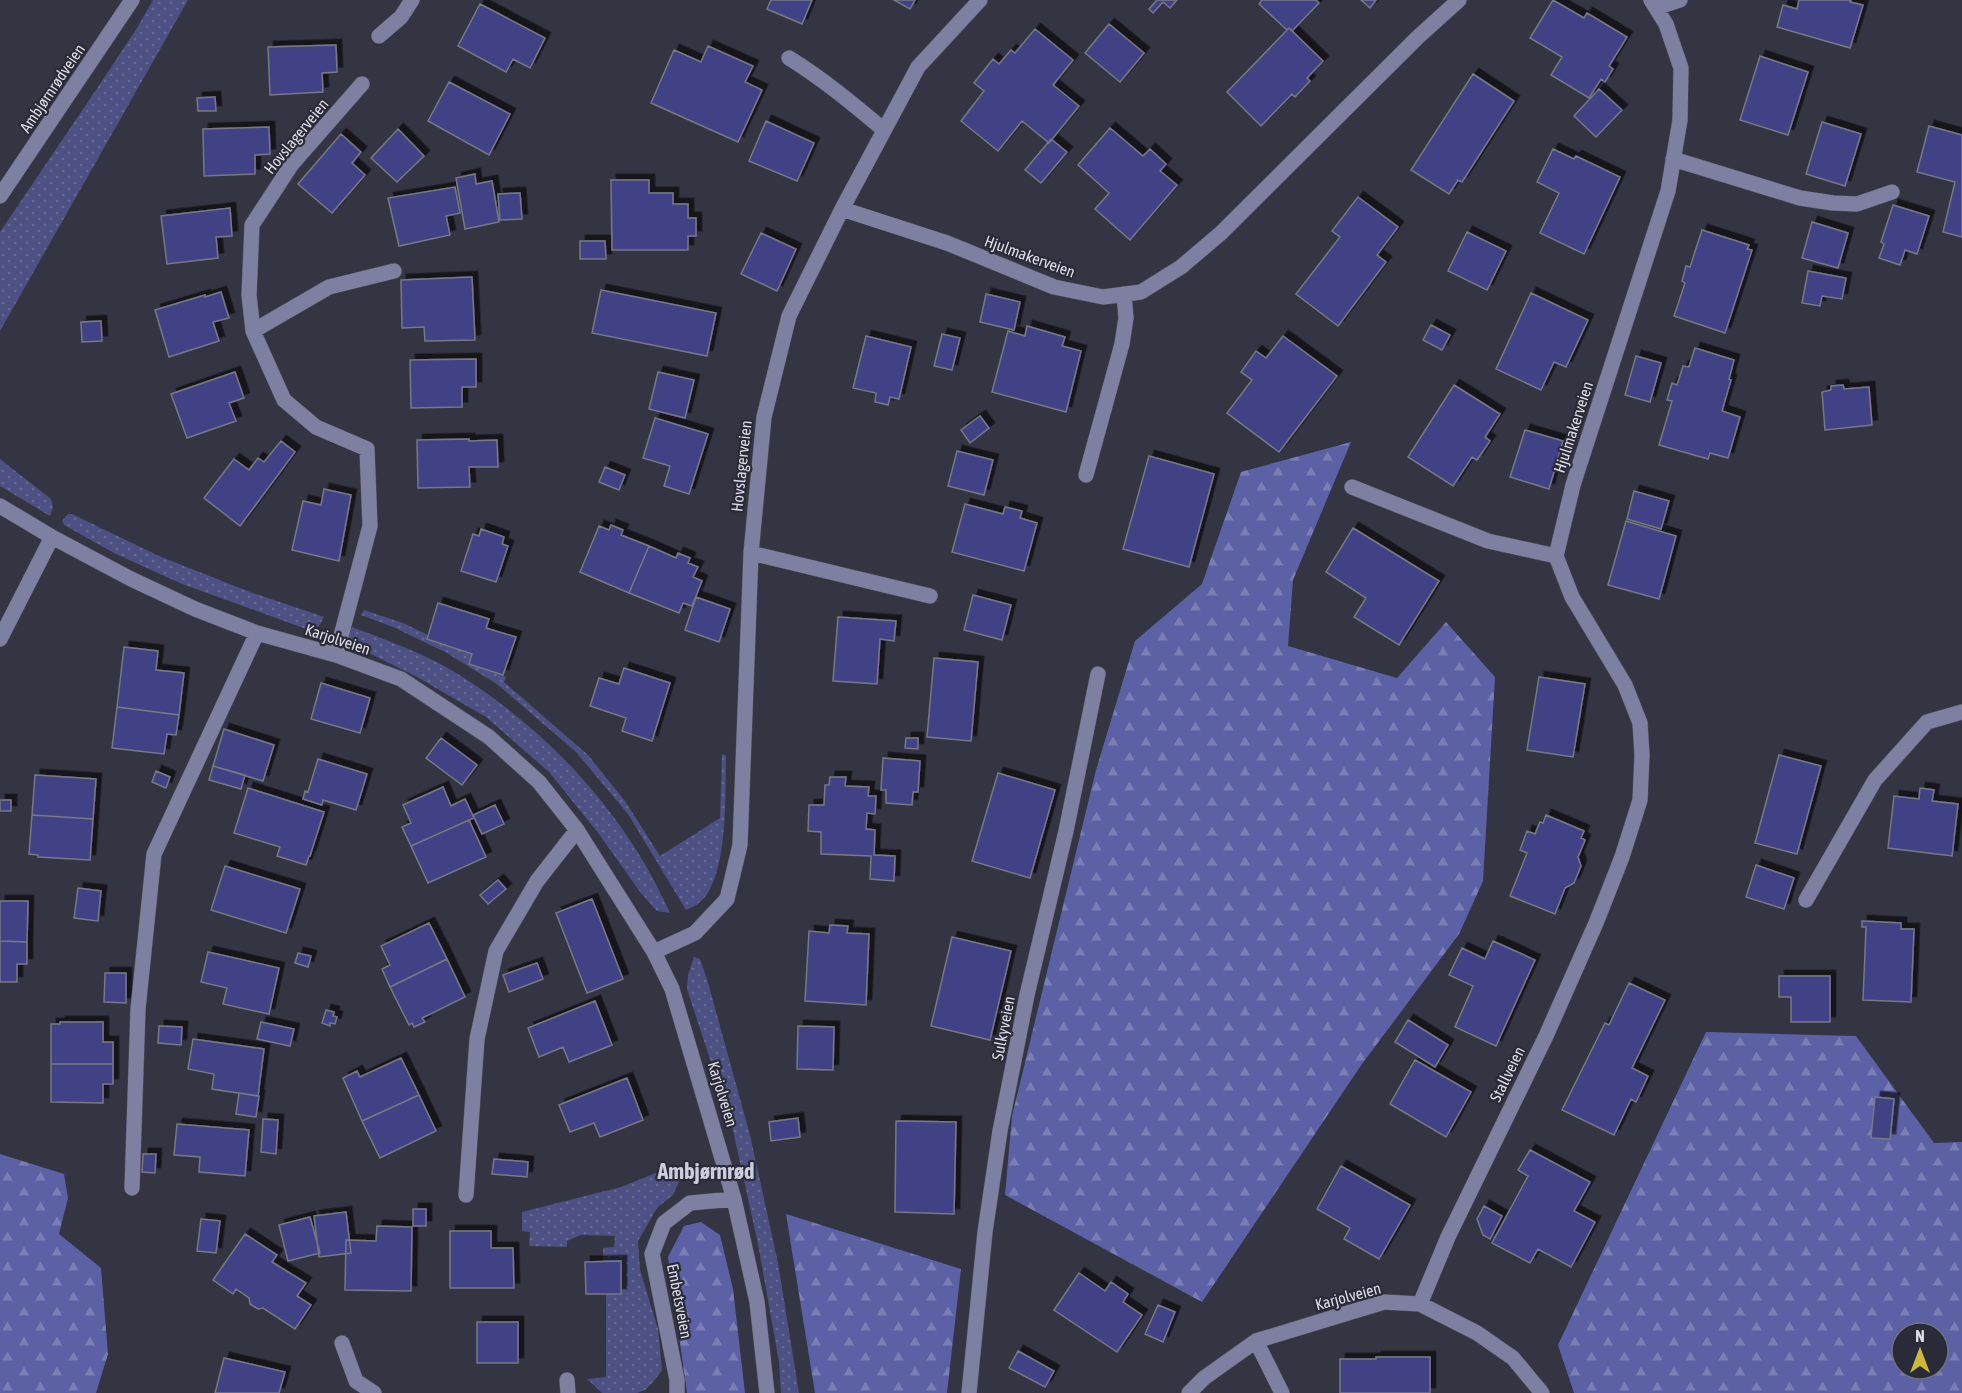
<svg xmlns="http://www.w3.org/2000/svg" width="1962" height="1393" font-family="'Asap Condensed',sans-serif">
	<defs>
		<pattern id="green-dots" width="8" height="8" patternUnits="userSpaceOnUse" patternTransform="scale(1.5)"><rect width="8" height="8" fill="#4d5082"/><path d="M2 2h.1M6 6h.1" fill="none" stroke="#666994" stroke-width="1.8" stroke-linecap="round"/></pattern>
		<pattern id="forest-firs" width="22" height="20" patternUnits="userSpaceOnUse" patternTransform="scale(1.5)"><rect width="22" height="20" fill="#5c60a5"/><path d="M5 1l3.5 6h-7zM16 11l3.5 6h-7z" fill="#7a7eb5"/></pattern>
		<filter id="shadow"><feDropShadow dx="5.5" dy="-5.5" stdDeviation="0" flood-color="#0009"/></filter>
	</defs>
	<rect width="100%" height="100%" fill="#343542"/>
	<path fill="url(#green-dots)" d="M153,0H188L0,331V232L100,84L137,28Z
		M0,459L51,499L53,507L50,516L0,486Z
		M68,514H72L159,556L250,592L324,617L319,626L309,630L182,584L114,553L64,525L62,521Z
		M364,610L403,623L428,635L427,639L472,654L469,664L506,677L504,682L588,755L625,801L660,856L720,818L722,754L726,756C725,792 729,880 699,903C696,906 690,908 686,910L628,814L576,752L497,684L445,652L393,627L361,615Z
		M352,627C386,640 421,652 453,671C547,729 625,812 670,913L657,911L640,892L599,834L549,772L486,717L417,677L351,644L348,636Z
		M694,957L700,959L707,979L750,1135L778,1263L799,1393H781L779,1362L758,1244L732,1126L687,989L688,975Z
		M671,1167L680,1179L673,1195L657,1208L638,1241L640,1270L658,1329L662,1370L654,1381L645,1390L637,1393H602L587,1379L606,1377V1294L621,1293V1261H603V1248L614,1247L615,1236L581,1235L567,1241V1247L529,1246L530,1232L522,1231V1212L621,1187Z"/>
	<path fill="url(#forest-firs)" fill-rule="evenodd" d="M1351,442L1293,580L1288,646L1397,678L1446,622L1495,677L1483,881L1459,934L1362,1064L1202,1302L1005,1195L1012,1116L1096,770L1135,641L1202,584L1241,472Z
		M1706,1032L1856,1036L1934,1143L1962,1142V1393H1574L1558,1345ZM1902,1333H1938V1369H1902Z
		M0,1154L64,1174L68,1198L59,1234L101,1268L108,1354L96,1393H0Z
		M786,1214L961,1269L947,1393H815Z
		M701,1222L720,1235L733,1289L745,1393H687L668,1257L684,1226Z"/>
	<path fill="#414385" stroke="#767886" stroke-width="1.5" filter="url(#shadow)" d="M771,0H812L802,24L767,9Z
		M894,0H915L910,9Z
		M1157,0H1177L1170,8L1163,2L1153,13L1149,9Z
		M1262,0H1316L1319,3L1292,31L1289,28L1287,30L1259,4Z
		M1361,0H1376L1370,8Z
		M1553,0L1584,18L1587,13L1627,37L1609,66L1613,69L1605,82L1601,79L1589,98L1551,75L1562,57L1530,38Z
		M1799,0H1851L1850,2L1863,5L1850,48L1777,27L1783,5L1797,9Z
		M480,4L545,38L530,68L513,59L506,72L458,46Z
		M1109,24L1144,53L1120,82L1085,53Z
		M1289,28L1323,61L1307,78L1310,81L1295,97L1292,94L1261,126L1227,92Z
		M1035,29L1073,60L1053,85L1079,106L1049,143L1022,121L998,151L961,121L984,91L974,83L993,59L999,64L1011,50L1015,53Z
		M336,45L337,72L322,73L323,92L270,95L268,47Z
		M708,46L753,66L745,82L762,90L738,142L651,103L674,50L701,62Z
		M1760,56L1808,72L1788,135L1740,120Z
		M1473,74L1514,101L1462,182L1458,180L1449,194L1411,170Z
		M449,82L510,114L489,155L428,121Z
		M1599,89L1622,110L1596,137L1574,116Z
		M215,97L216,111H198L197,98Z
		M766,121L814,143L797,181L749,161Z
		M1822,122L1861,134L1845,186L1806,174Z
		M1929,126L1962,135V237L1943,232L1955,182L1917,172Z
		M269,127L270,154L255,155V174L204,176L203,129Z
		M1110,128L1143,156L1150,149L1166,164L1160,171L1177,185L1130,240L1095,209L1109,193L1078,165Z
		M398,129L424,156L397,182L371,158Z
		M341,134L361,152L352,163L365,175L332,213L298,184Z
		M1051,139L1067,152L1041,183L1025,170Z
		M1553,149L1574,159L1576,156L1620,177L1584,254L1540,233L1559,193L1537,182Z
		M475,174L476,184L492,181L499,222L465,229L456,178Z
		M611,180H649V193H673V204H688V218H696V236H688V250H612Z
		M455,187L460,213L446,216L450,235L399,246L388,198Z
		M520,193L522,219L500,220L498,194Z
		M1358,197L1398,227L1377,255L1386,262L1338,326L1296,294L1340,237L1332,231Z
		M1893,205L1929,216L1917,254L1905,250L1900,265L1879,258L1884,244L1881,242Z
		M230,208L232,236L216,237L218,258L167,264L161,216Z
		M1812,222L1848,233L1838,268L1802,258Z
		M1702,230L1749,245L1747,249L1752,250L1725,333L1674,316L1685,283L1682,281L1686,266L1690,267Z
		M1467,232L1506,251L1487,290L1448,271Z
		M761,233L796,249L777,291L741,274Z
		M580,241H605L606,259H580Z
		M1808,271L1846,278L1842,299L1822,296L1820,306L1802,303Z
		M472,277L475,340L425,341L424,327L402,328L401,280Z
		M601,290L716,313L707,356L592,333Z
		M221,292L229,318L213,322L219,341L169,357L155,310L205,295V297Z
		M1531,293L1588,320L1566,367L1554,362L1541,390L1496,369Z
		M986,294L1020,302L1014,330L980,322Z
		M101,321L102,341L82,342L81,322Z
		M1431,325L1450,335L1442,350L1423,340Z
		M1027,326L1065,337L1062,346L1081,351L1066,412L992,392L1008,331L1025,336Z
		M942,334L960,338L952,370L934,366Z
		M866,336L911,347L899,399L890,397L888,405L875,402L876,393L853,388Z
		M1283,336L1337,376L1279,452L1227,413L1252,380L1241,372L1256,351L1266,358Z
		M1695,348L1734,360L1729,379L1731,380L1722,411L1740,417L1728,458L1710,453L1708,459L1659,445L1672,401L1667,400L1672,383L1677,385L1683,366L1689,367Z
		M1636,356L1661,363L1650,402L1625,395Z
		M476,359V387H462V407L411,408L410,360Z
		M235,372L244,398L229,403L236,421L187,438L171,394Z
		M658,372L694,380L685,418L649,409Z
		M1454,385L1500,414L1485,437L1490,441L1477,460L1472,457L1453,486L1408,457Z
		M1843,385L1844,389L1869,387L1872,425L1825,430L1822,392L1831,390V386Z
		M980,416L989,428L970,443L961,430Z
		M655,418L708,434L689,494L664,486L670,466L643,458Z
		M1525,430L1563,441L1549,489L1510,477Z
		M469,439V441L497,440L498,467H469L470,487L418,488L417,440Z
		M281,441L295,452L240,526L204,498L234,459L249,470L258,458L264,462Z
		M957,451L993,460L984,495L948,486Z
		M1149,456L1214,474L1189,567L1123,549Z
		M605,467L625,475L619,490L599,482Z
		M324,489L351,495L339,561L292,550L303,501L321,505Z
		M1634,491L1669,501L1661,529L1627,519Z
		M965,504L1003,514L1005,507L1022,511L1020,518L1037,523L1024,571L952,552Z
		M1626,521L1676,536L1659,599L1608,585Z
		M611,525L623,530L621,535L649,546L629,593L580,572L599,526L609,530Z
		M1353,528L1439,581L1399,645L1354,617L1366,598L1326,572Z
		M481,529L504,537L502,544L508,546L496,582L461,571L473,534L479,536Z
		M649,546L676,558L678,553L690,558L688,563L698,567L693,577L702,581L692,606L683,603L679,613L629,593Z
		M973,595L1011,605L1002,640L964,630Z
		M696,597L730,609L719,642L685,630Z
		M438,603L489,619L486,628L516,637L503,675L469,664L472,654L427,639Z
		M838,617L896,621L894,641L880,639L877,684L833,681Z
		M124,647L158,651L156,670L184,673L179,715L117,707Z
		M934,658L978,662L971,741L927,737Z
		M624,668L670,683L652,741L622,731L626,718L590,706L599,678L619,684Z
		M1539,677L1585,684L1573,757L1527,750Z
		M321,683L370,698L360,733L311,719Z
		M117,707L179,715L176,735L167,734L164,754L112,748Z
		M224,729L274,745L263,781L213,766Z
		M441,738L477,765L462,785L426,758Z
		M906,738H918V749L905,748Z
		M1779,755L1821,766L1797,854L1755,843Z
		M883,758L920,761L918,792H913L912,805L886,803V790H881Z
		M318,759L367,774L356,810L323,800L322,805L303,799L305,791L308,792Z
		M213,766L245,775L241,789L209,780Z
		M156,771L170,777L166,788L152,782Z
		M998,773L1055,790L1030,878L972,861Z
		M35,775L96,779L93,819L32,815Z
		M830,777H846L845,786L869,787L868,796H876L875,814L867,813L866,829L875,830L874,855L895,856L894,881L870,879L871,856L821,854V832L808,831L809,805H824L825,785H829Z
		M443,787L451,806L465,799L474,818L411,846L402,827L411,823L403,805Z
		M248,788L324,812L310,856H309L306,865L277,856L280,847L234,833Z
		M1920,788L1934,790L1932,801L1958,804L1952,856L1888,848L1894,796L1919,799Z
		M0,800H11V811H0Z
		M495,805L504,824L482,834L473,815Z
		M32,815L93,819L90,860L38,857V855L29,854Z
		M1546,815L1584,831L1581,838L1585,840L1578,857L1581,866L1574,883L1565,888L1555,914L1510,896L1527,853L1520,850L1527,831L1535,834L1540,822L1543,823Z
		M469,820L486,857L428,883L411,846Z
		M1756,865L1794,878L1784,909L1746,897Z
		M225,866L300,889L286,933L211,910Z
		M498,880L506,889L488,904L480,895Z
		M78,888L101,891L98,921L74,918Z
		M592,899L623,979L587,993L556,913Z
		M0,901H28L27,942L0,941Z
		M1862,921L1901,923V929H1914L1911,1002L1863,1000L1866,927H1862Z
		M429,923L447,959L390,987L382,969L390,965L381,946Z
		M830,925L848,926L847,933L869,934L866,1005L805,1001L809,931L829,933Z
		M952,937L1011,951L990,1040L931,1026Z
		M0,941L27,942V964H17V982H0Z
		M1493,941L1535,960L1496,1046L1455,1027L1473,986L1449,975L1462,948L1485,959Z
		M208,952L279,968L269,1014L223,1004L227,988L201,982Z
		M298,953L311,956L308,967L295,963Z
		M447,959L465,997L422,1018L425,1022L414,1027L412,1023L409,1025L390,987Z
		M537,963L543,979L509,992L503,975Z
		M105,973H126V1003L104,1002Z
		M1779,976H1830V1022H1791V997H1779Z
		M1629,983L1665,1000L1632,1068L1648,1076L1636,1102L1631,1099L1614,1135L1562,1110L1605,1023L1609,1025Z
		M595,1001L612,1045L569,1062L563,1047L539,1057L528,1028Z
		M326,1010L334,1012L333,1016L337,1017L335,1024L330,1023V1026L322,1023Z
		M1408,1020L1448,1045L1435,1067L1395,1042Z
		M60,1022H103V1042H113V1064H51V1024H60Z
		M261,1022L294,1029L290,1046L257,1039Z
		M159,1026L182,1027L181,1045L158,1043Z
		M798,1026L834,1027L833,1070L797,1069Z
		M193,1039L264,1049L258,1096L212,1089L214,1074L188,1069Z
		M401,1058L419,1095L362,1121L343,1078L357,1071L360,1077Z
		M1415,1060L1471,1092L1446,1137L1390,1104Z
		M51,1064H113V1084H103V1103L51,1102Z
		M627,1078L643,1120L600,1137L594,1123L570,1132L559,1105Z
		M239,1093L259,1096L256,1117L236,1114Z
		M419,1095L436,1131L380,1158L362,1121Z
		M1875,1097L1894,1099L1890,1139L1871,1138Z
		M798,1118L800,1137L771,1141L769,1122Z
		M263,1119L278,1120L276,1154L261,1152Z
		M896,1121L956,1122L954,1214L895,1212Z
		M177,1124L249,1130L245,1176L199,1172L200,1157L174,1155Z
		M1530,1150L1590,1182L1574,1211L1595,1222L1571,1267L1538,1249L1530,1263L1492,1243L1528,1176L1518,1170Z
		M143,1154H156L155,1173L142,1172Z
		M494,1159L528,1162L527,1177L492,1174Z
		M1341,1166L1410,1205L1379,1259L1344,1239L1350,1228L1317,1209Z
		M1484,1206L1502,1216L1490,1239L1483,1235L1477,1219Z
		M413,1209H426V1226H413Z
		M346,1212L351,1253L319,1257L314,1216Z
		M310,1217L320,1253L288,1261L279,1225Z
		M201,1219L220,1221L216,1253L197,1251Z
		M377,1226L412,1227L411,1291L345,1290L346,1240L376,1241Z
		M450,1231H491V1248H513L514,1288H450Z
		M245,1234L277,1255L272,1262L306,1283L297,1296L311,1305L295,1329L263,1308L258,1309L250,1304L249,1298L236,1289L233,1294L213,1280Z
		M621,1261V1294H586L585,1262Z
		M1079,1273L1105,1291L1111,1282L1128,1294L1123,1302L1142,1315L1117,1352L1054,1310Z
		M1158,1305L1175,1312L1163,1342L1145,1334Z
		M477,1322H518V1363H477Z
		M1018,1351L1054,1371L1045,1387L1009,1368Z
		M1376,1357H1430V1393H1340V1359H1376Z
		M224,1358L285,1372L279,1393H215Z"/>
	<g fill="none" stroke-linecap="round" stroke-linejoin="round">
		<defs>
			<path id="minor" d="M1656,8L1680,0
				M379,36L401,17L412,0
				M789,58C823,79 853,104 884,130
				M1673,159L1800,198L1833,203L1857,204L1892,192
				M0,196L132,0
				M842,209L947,243L1054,287L1103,297L1141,292L1181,267L1221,233L1418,37L1459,0
				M253,331L329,287L394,271
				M1086,475L1122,344L1126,318L1124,294
				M1352,487L1488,541L1556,556
				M0,506L52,537L131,579L195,609L257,633L336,655L401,679L489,737L539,782L577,830L654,952L672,989L734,1199L757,1302L767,1393
				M751,553L930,596
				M0,639L52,537
				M336,655L370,526L367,449L316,427L284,400L253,331L249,295L252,225L292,164L362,84
				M1806,900L1875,780L1927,722L1962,712
				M654,952L695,933L727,899L740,845L751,553L764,417L789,316L842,209L918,67L980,0
				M132,1188L138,1009L154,854L257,633
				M466,1195L477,1039L496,951L537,881L577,830
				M1420,1304L1448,1237L1546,1036L1596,923L1622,857L1640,800L1642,755L1640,723L1625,685L1572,597L1556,556L1573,485L1668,191L1680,120L1681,68L1666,24L1651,0
				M1256,1341L1282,1393
				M342,1343L356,1381L374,1393
				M567,1380L568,1393
				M677,1393V1380L652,1254L664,1223L690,1203L734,1199
				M969,1393L985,1232L1000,1131L1027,995L1066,831L1098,674
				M1189,1393L1204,1378L1256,1341L1384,1302L1420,1304L1477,1333L1513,1358L1542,1393"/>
		</defs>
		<use href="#minor" stroke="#52535f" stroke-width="16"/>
		<use href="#minor" stroke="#7d80a0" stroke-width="15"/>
	</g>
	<g text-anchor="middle" stroke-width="4.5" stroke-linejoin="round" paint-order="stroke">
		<g font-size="16" fill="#dcdde5" stroke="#2a2b38">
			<text transform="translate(52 88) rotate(-56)" y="6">Ambjørnrødveien</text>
			<text transform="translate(296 136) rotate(-51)" y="6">Hovslagerveien</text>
			<text transform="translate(1030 256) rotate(20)" y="6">Hjulmakerveien</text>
			<text transform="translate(1573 427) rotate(-72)" y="6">Hjulmakerveien</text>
			<text transform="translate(741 466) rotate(-84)" y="6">Hovslagerveien</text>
			<text transform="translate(338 639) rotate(18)" y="6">Karjolveien</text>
			<text transform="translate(1003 1028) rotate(-79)" y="6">Sulkyveien</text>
			<text transform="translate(1507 1074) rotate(-64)" y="6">Stallveien</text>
			<text transform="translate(723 1094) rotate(73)" y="6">Karjolveien</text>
			<text transform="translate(1348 1296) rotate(-15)" y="6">Karjolveien</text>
			<text transform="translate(680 1301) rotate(79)" y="6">Embetsveien</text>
		</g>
		<g font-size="22" font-weight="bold" fill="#cccede" stroke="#2a2b38">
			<text x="706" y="1179">Ambjørnrød</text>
		</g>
	</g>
	<g transform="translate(1920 1351)"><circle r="28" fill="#2a2b38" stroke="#71727d" stroke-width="1.5"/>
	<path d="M0-4.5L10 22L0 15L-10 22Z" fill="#ceb838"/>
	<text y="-9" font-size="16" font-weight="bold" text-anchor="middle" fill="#dcdde5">N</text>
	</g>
</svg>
